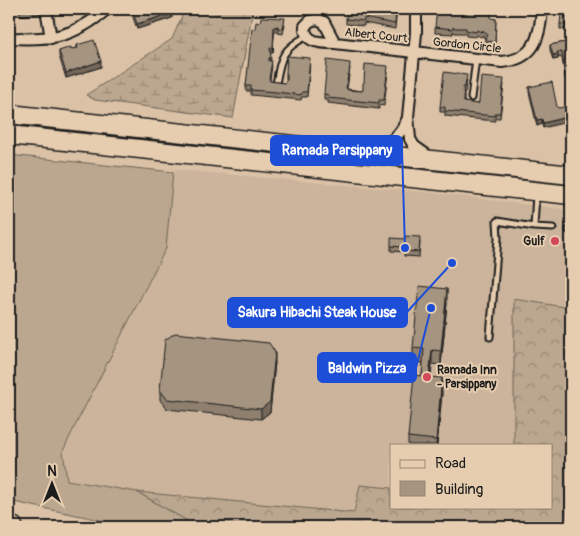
<svg xmlns="http://www.w3.org/2000/svg" width="580" height="536" font-family="Pangolin,sans-serif">
	<defs>
		<pattern id="forest-crowns" width="20" height="18" patternUnits="userSpaceOnUse" patternTransform="scale(1.25)"><rect width="20" height="18" fill="#bba78f"/><path d="M2 6a3 3 0 1 1 6 0M12 15a3 3 0 1 1 6 0" fill="none" stroke="#978774"/></pattern>
		<pattern id="wetland-marsh" width="20" height="14" patternUnits="userSpaceOnUse" patternTransform="scale(1.25)"><rect width="20" height="14" fill="#bba78f"/><path d="M1 5h8M5 5V1M11 12h8M15 12V8" fill="none" stroke="#978774"/></pattern>
	</defs>
	<rect width="100%" height="100%" fill="#dbc2a6"/>
	<filter id="ink" filterUnits="userSpaceOnUse"><feTurbulence type="fractalNoise" baseFrequency=".02" numOctaves="2"/><feDisplacementMap in="SourceGraphic" scale="10" xChannelSelector="R" yChannelSelector="G"/><feConvolveMatrix kernelMatrix="1 2 1 2 8 2 1 2 1" color-interpolation-filters="sRGB"/></filter>
	<g filter="url(#ink)">
		<path fill="#cbb49b" d="M178,170L435,193L571,210V308L514,299V445H391V488L360,485L354,513L137,492L67,480L63,451L73,430L166,248L173,172Z"/>
		<path fill="#bba78f" stroke="#6c6256" d="M9,155L173,172L166,248L73,430L63,451L67,480L137,492L198,527H134L9,501Z"/>
		<path fill="url(#forest-crowns)" stroke="#6c6256" d="M514,299L571,308V527H198L137,492L354,513L360,485L391,488V507H551V445H514Z"/>
		<path fill="url(#wetland-marsh)" stroke="#6c6256" d="M185,9H253L233,118L95,100L86,95L172,39Z"/>
		<g fill="none" stroke-linecap="round" stroke-linejoin="round">
			<defs>
				<path id="service" d="M319,20L320,9
					M276,84C281,57 281,50 307,36
					M471,98L476,59
					M536,194L534,227L553,228
					M569,230H571
					M490,337L498,238L497,221L534,227"/>
				<path id="minor" d="M46,9L51,38
					M416,9V33L408,117L410,139L414,146L428,156
					M317,19L324,22L335,43C321,43 304,43 305,26L310,21Z
					M9,38C52,40 73,38 107,9
					M335,43L502,62C535,59 540,37 542,9
					M366,149C390,142 397,142 408,118"/>
				<path id="trunk" d="M9,114L571,175
					M9,135L571,195"/>
				<path id="motorway" d="M9,526L13,527"/>
			</defs>
			<use href="#service" stroke="#1c1c1c" stroke-width="9"/>
			<use href="#minor" stroke="#1c1c1c" stroke-width="14"/>
			<use href="#trunk" stroke="#1c1c1c" stroke-width="21"/>
			<use href="#motorway" stroke="#1c1c1c" stroke-width="22"/>
			<use href="#service" stroke="#e7cdaf" stroke-width="5"/>
			<use href="#minor" stroke="#e7cdaf" stroke-width="10"/>
			<use href="#trunk" stroke="#e7cdaf" stroke-width="18"/>
			<use href="#motorway" stroke="#e7cdaf" stroke-width="19"/>
		</g>
		<path fill="#8e7f6e" stroke="#1c1c1c" d="M19,9H42V13L20,16Z
			M130,9H171L172,18L137,29Z
			M397,9L395,29L364,23V26L346,24V19Z
			M571,9V30L560,29V24L566,16L571,15Z
			M485,13L491,18L496,19L495,47L485,46V38L483,37V35L481,37L477,35L476,37L466,36V33H455L453,31V34L435,33V27Z
			M285,24L283,34L278,33V31L274,33L273,53H270L271,61L272,66L270,80V81L284,83L287,80V79H286V73L310,63L307,97H302L301,100L251,95V91H246V86L255,29Z
			M571,41V103L568,91V85H569L568,77L565,78L562,58L558,57V59L553,60L550,50V45Z
			M77,45L101,67L66,78L59,56V51L77,48Z
			M350,68L347,89L362,91L363,90L364,83L388,72L384,106L379,105V109L328,103V100H324V94Z
			M467,80L465,93L464,92V102L478,104L504,84L500,118H495V121L445,116V112H440V107Z
			M529,87L558,108L543,128L542,124L537,126L529,92Z
			M420,242L419,257L404,256V252L391,251V246Z
			M447,303L441,365L432,364L431,377L442,393L437,445H408V437L422,376L423,363L413,362V348Z
			M275,362L270,412L261,419L167,409L160,400V390Z"/>
		<path fill="#74685a" stroke="#1c1c1c" d="M172,13V18L137,29V24Z
			M278,26V31L274,33L273,53L274,27Z
			M558,54V59L553,60V55Z
			M101,61V67L66,78V73Z
			M568,72V77L565,78V73Z
			M571,116V121L543,128V123Z
			M542,119V124L537,126V120Z
			M447,289V303L441,365V351Z
			M432,350V364L429,391V377Z
			M275,352V362L270,412L261,419V409Z
			M442,378V393L437,445H436Z"/>
		<path fill="#a59480" stroke="#1c1c1c" d="M19,9H35L20,11Z
			M132,9H171L172,13L137,24Z
			M347,9H396L395,24L364,18V21L346,19Z
			M437,9H485V13H491V18L496,19L495,42L485,41L486,36H487L488,34L483,31V30L481,32L477,30L476,32L466,30V28H455L453,26V29L435,27Z
			M571,9V25L560,24L561,14H566V16L571,15Z
			M261,17L285,18L283,29L278,28V26L274,27L273,48H270L271,58H269V61H272L269,79L270,81L284,83L287,80V74L286,73L287,56L310,58L307,92H302L301,95L276,92L251,90V86H246L252,28L255,29L256,22L260,23Z
			M94,40L101,61L66,73L59,51L71,47V49L78,48L77,45Z
			M571,41V98L568,85H571L570,82L569,83L568,72L565,73L562,52H557L558,54L553,55L550,45Z
			M327,60L350,63L349,75H347L348,76L347,81H348L346,88L348,90L362,91L363,90V83H364L365,64L388,66L384,100H379V103L328,98L329,95L324,94Z
			M444,72L467,75L465,87H463L464,102L478,104L479,102L481,77L504,79L500,113H495V116L445,111V107H440Z
			M552,82L557,107L558,108L571,106V116L543,123L542,119L537,120L529,87Z
			M405,236L420,237L419,252L404,251V247L391,246V238L405,239Z
			M419,286L447,289L441,351L432,350L429,377L442,378L436,440L408,437L414,375L422,376L424,349L413,348Z
			M175,333L269,343L275,352L270,402L261,409L167,399L160,390L165,340Z"/>
	</g>
	<g fill="#d1495b" stroke="#e7cdaf" stroke-width="2">
		<circle cx="555" cy="241" r="5"/>
		<circle cx="427" cy="377" r="5"/>
	</g>
	<g text-anchor="middle" stroke-width="4" stroke-linejoin="round" paint-order="stroke">
		<g font-size="12" fill="#1c1c1c" stroke="#e7cdaf">
			<text transform="translate(376 35) rotate(6)" y="4">Albert Court</text>
			<text transform="translate(467 45) rotate(6)" y="4">Gordon Circle</text>
		</g>
		<g font-size="12" font-weight="bold" fill="#1c1c1c" stroke="#e7cdaf" text-anchor="end">
			<text x="545" y="245">Gulf</text>
			<text x="437" y="374" text-anchor="start">Ramada Inn<tspan x="437" dy="14">- Parsippany</tspan></text>
		</g>
	</g>
	<path fill="none" stroke="#1d4ed8" stroke-width="2" d="M405 248L402 150M452 263L407 312M431 308L416 368"/>
	<g fill="#1d4ed8" stroke="#e7cdaf" stroke-width="2">
		<circle cx="405" cy="248" r="5"/>
		<circle cx="452" cy="263" r="5"/>
		<circle cx="431" cy="308" r="5"/>
	</g>
	<g fill="#1d4ed8" stroke="#1d4ed8" stroke-width="2">
		<rect x="271" y="136" width="131" height="29" rx="5"/>
		<rect x="228" y="298" width="179" height="29" rx="5"/>
		<rect x="318" y="353" width="98" height="29" rx="5"/>
	</g>
	<g font-size="14" text-anchor="middle" font-weight="bold" fill="#fff">
		<text x="337" y="155">Ramada Parsippany</text>
		<text x="317" y="317">Sakura Hibachi Steak House</text>
		<text x="367" y="373">Baldwin Pizza</text>
	</g>
	<rect width="580" height="536" fill="none" stroke="#e7cdaf" stroke-width="30"/>
	<rect x="15" y="15" width="550" height="506" fill="none" stroke="#1c1c1c" stroke-width="2" filter="url(#ink)"/>
	<rect x="390" y="444" width="162" height="65" fill="#e7cdaf" stroke="#968674"/>
	<rect x="400" y="460" width="25" height="8" fill="#e7cdaf" stroke="#968674"/>
	<text x="435" y="468" font-size="15" fill="#1c1c1c">Road</text>
	<rect x="400" y="481" width="25" height="15" fill="#a59480" stroke="#968674"/>
	<text x="435" y="494" font-size="15" fill="#1c1c1c">Building</text>
	<g transform="translate(52 484)" stroke="#e7cdaf" stroke-width="4" paint-order="stroke">
	<path d="M0-4L9 19L0 12L-9 19Z" fill="#1c1c1c"/>
	<text y="-8" font-size="14" font-weight="bold" text-anchor="middle" fill="#1c1c1c">N</text>
	</g>
</svg>
